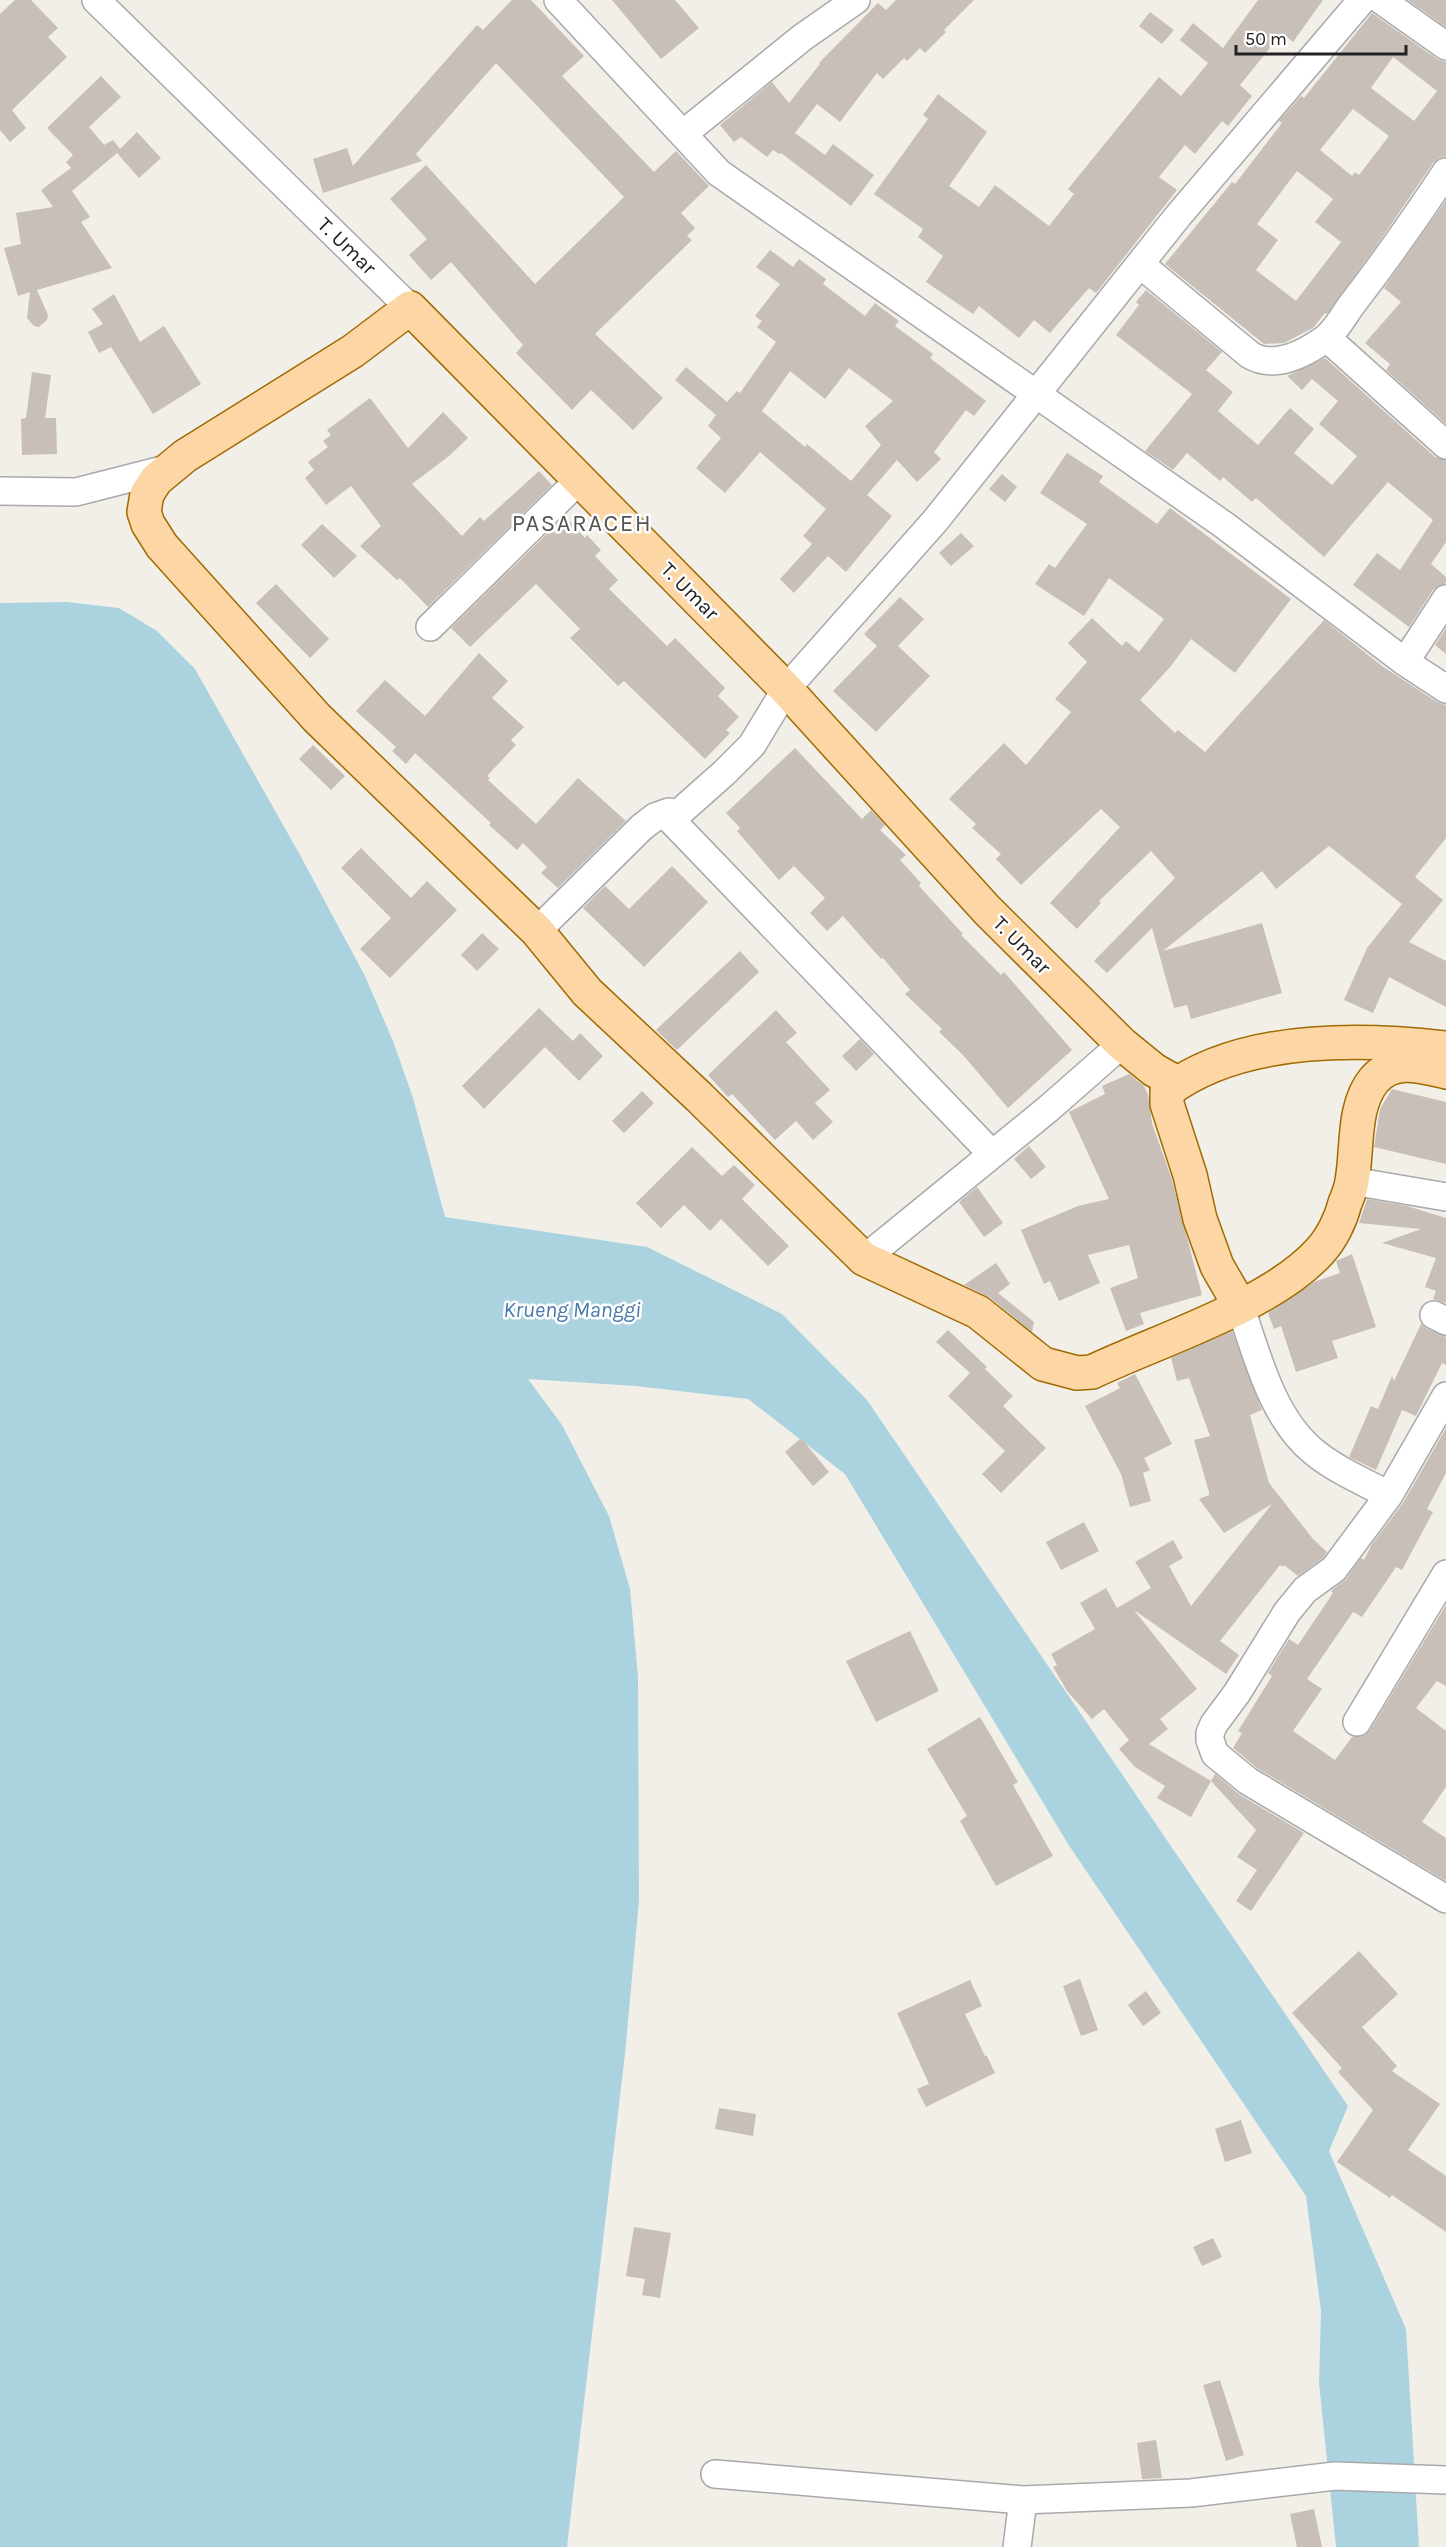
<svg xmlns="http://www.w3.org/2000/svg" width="1446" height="2547" font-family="Karla,sans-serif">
	<rect width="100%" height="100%" fill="#f2efe9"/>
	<path fill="#aad3df" d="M67,602L119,608L157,631L195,669L300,855L365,976L393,1041L413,1098L445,1217L647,1247L782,1314L867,1400L1348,2106L1329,2151L1406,2329L1419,2547H1336L1319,2383L1321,2311L1306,2196L1068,1844L845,1474L748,1399L636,1386L528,1379L562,1425L609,1516L630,1589L638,1677L639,1900L625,2054L567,2547H0V603Z"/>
	<path fill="#c7bfb8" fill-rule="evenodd" d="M15,0H31L58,28L48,37L67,57L12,110L26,128L10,142L0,130V14Z
		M512,0H531L584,56L562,76L654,172L676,151L709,186L681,213L695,228L687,236L692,240L595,334L663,398L633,430L591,390L572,410L516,353L523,345L451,262L431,280L409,255L427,239L390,199L426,165L535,284L624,197L496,63L416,154L422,161L323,193L313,159L347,148L353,166L477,25L483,30Z
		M612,0H675L699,28L661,59Z
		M896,0H974L944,30L946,32L925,53L920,48L907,61L904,58L883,79L877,73L840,122L817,104L795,133L825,155L833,144L874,175L851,206L781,153L779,154L773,150L767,157L741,137L734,142L720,125L772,82L789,103L820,64L819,63L878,3L886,10Z
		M1258,0H1323L1293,42L1282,33L1240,85L1252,96L1228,126L1222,121L1195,154L1185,145L1159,177L1177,190L1096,293L1089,288L1050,333L1034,320L1019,338L979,306L973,314L926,282L943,256L918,237L923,229L874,194L928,119L923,115L938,94L987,132L949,186L979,207L995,185L1049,226L1074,194L1068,189L1159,77L1181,96L1208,63L1180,40L1193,23L1223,48Z
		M1408,0H1446V27Z
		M1150,12L1174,30L1162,44L1139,26Z
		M1372,13L1437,59L1446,62V156L1439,158L1433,163L1377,245L1327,314L1325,313L1313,328L1284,343L1264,344L1165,264L1232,182L1235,184L1282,123L1279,121L1301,96L1304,98ZM1393,57L1437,91L1414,121L1371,88ZM1353,109L1389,136L1359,175L1355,172L1352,176L1320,150ZM1297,171L1333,199L1315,222L1341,242L1296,301L1256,270L1278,240L1257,224Z
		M101,76L121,97L89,127L104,145L113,140L120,149L137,132L161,158L139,178L117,153L72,191L90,217L81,222L112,268L37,290L48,315L47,320L39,327L34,326L27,318L30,292L18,296L4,248L21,244L16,213L53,207L41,190L71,168L66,162L73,155L47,128Z
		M1446,200V424L1386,370L1390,364L1365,343L1401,302L1384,288Z
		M770,250L793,267L799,259L826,279L823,284L865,316L875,303L899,321L895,326L933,354L930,358L986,401L974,416L966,410L934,452L941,459L917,482L897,460L867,495L892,516L846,572L828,556L794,593L780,579L812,544L803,536L826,509L760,452L725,493L696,468L721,438L708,426L716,415L675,380L686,367L727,402L737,391L740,393L776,342L757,327L762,321L755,316L780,284L756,267ZM849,368L893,401L865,426L881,445L851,481L807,444L805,447L762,411L790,371L825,399Z
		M1146,290L1222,352L1206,370L1233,392L1218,411L1258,445L1290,408L1314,429L1294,453L1332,485L1357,456L1319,424L1338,401L1312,379L1302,390L1287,376L1325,358L1435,457L1446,460V542L1431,564L1446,577V583L1433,590L1409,627L1353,585L1377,553L1400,570L1433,520L1388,482L1324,557L1256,498L1252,502L1223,477L1220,481L1187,453L1173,470L1145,451L1192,394L1116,335L1139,305L1136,302Z
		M114,294L140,342L164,326L201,384L153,414L111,347L99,353L88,332L103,324L92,309Z
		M32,372L51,375L45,418H56L57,454L22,455L21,419L26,418Z
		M370,398L408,448L443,412L468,438L449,456L412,484L462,536L480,517L484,521L539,471L552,485L428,607L400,578L397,580L360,546L381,526L351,486L326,505L305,478L314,470L308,462L328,447L323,441L331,435L327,430Z
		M1067,453L1103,476L1099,482L1157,524L1170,508L1291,599L1235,673L1191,639L1171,666L1140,700L1175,733L1178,730L1205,752L1324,620L1382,666L1437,702L1446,705V838L1415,877L1443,900L1409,942L1446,961V1007L1389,977L1373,1013L1344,1000L1367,948L1402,904L1329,846L1276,889L1262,871L1163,951L1262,923L1282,993L1191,1019L1187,1005L1174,1008L1152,928L1107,973L1094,961L1175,878L1151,851L1099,901L1101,903L1077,929L1050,903L1120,827L1101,809L1021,885L996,859L1001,854L972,828L976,824L949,799L1004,743L1026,765L1071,712L1055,699L1087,662L1068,643L1092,618L1122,646L1126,641L1139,652L1164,619L1109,578L1084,616L1035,584L1049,564L1055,568L1087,524L1040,493Z
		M1002,474L1017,487L1005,502L989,489Z
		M565,516L585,538L587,535L601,550L595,556L618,580L609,589L667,646L675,638L725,688L718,696L739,717L726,730L730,733L705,759L624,681L618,686L570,638L580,629L536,584L470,647L451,628Z
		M322,524L357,556L334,578L301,545Z
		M961,533L974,546L951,566L939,553Z
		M276,584L329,639L310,658L256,603Z
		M900,597L924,619L898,646L930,676L876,732L833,691L877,646L864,634Z
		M1446,628V654L1435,645Z
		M479,653L508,681L492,698L524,727L511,740L516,745L487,776L490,778L488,780L536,824L578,778L626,821L558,888L541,873L547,867L523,843L517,850L489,825L491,823L415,753L406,764L392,751L396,747L356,711L385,680L425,716Z
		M313,745L345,776L331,790L299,759Z
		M795,748L862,819L871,810L885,825L880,830L906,855L900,860L921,883L919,886L963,934L961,935L1001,975L1004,972L1072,1050L1008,1108L963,1055L939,1032L942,1029L905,994L910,990L883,958L881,959L843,916L827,931L810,913L825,898L794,866L779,880L737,831L740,828L726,813Z
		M361,848L411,898L427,881L457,910L390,978L360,949L391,918L341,868Z
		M672,866L708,902L644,967L583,908L605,886L629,909Z
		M482,933L499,949L477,971L461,955Z
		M740,951L759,972L677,1050L656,1030Z
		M539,1008L573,1041L580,1033L603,1056L579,1081L545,1047L484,1109L462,1086Z
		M776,1010L797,1033L786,1042L830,1090L815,1103L833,1122L813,1140L796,1121L775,1140L732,1094L728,1097L708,1075Z
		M860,1039L874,1054L856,1071L842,1056Z
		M1129,1074L1144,1086L1148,1095L1152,1123L1172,1180L1202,1295L1140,1313L1144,1324L1126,1331L1110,1288L1138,1278L1129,1245L1088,1255L1100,1283L1059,1301L1050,1281L1044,1284L1021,1230L1078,1206L1109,1199L1069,1112L1105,1094L1102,1086Z
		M1392,1089L1446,1102V1164L1374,1147L1380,1109Z
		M642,1091L654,1103L624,1133L612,1121Z
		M1029,1146L1046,1167L1031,1179L1014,1159Z
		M692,1147L722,1176L734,1165L755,1185L742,1199L789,1246L768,1266L721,1219L710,1231L684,1205L661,1228L636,1203Z
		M977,1187L1003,1223L984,1237L959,1202Z
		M1367,1199L1407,1206L1446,1218V1303L1433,1299L1436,1291L1425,1287L1436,1258L1382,1243L1421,1229L1359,1223Z
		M1352,1254L1376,1327L1332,1341L1338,1358L1296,1372L1281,1326L1274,1329L1268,1313L1314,1282L1340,1273L1336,1261Z
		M996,1263L1010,1284L998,1293L1034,1322L1032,1332L989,1297L964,1285Z
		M1421,1324L1427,1329L1446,1337V1365L1442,1363L1416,1416L1402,1410L1376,1470L1349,1457L1371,1406L1378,1409L1392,1376L1394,1381Z
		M948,1330L987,1367L985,1369L1013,1396L1003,1406L1046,1448L1001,1493L982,1474L1005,1451L948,1396L970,1373L936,1342Z
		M1232,1331L1262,1410L1250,1415L1269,1483L1313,1539L1327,1552L1323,1558L1298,1576L1284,1565L1283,1567L1280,1565L1220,1641L1239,1655L1226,1674L1134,1610L1197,1689L1160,1719L1168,1729L1149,1744L1211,1781L1215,1774L1240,1795L1304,1833L1251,1911L1236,1901L1257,1870L1237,1857L1256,1830L1211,1781L1191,1817L1157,1798L1165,1786L1135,1767L1119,1749L1129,1740L1104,1709L1092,1719L1067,1691L1053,1667L1057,1665L1051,1654L1095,1629L1080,1603L1106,1588L1117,1608L1151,1588L1135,1562L1173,1540L1183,1558L1169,1566L1191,1606L1272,1504L1224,1533L1199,1499L1209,1495V1492L1194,1440L1210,1436L1189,1378L1177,1381L1171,1358Z
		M1135,1374L1172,1444L1144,1458L1150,1470L1143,1473L1151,1501L1130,1507L1121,1474L1085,1406L1120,1388L1117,1383Z
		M1446,1428V1473L1427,1509L1433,1512L1402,1570L1396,1567L1362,1617L1353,1612L1307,1679L1322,1689L1293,1731L1335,1760L1352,1737L1365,1735L1370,1730L1446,1605V1686L1437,1681L1416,1708L1446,1731V1787L1422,1822L1446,1838V1881L1257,1768L1233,1748L1242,1733L1238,1731L1272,1676L1268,1673L1289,1639L1298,1645L1333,1593L1331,1591L1346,1579L1361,1558L1364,1560L1372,1544L1403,1503Z
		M801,1438L829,1472L813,1486L785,1452Z
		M1084,1522L1099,1551L1061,1570L1046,1542Z
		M910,1631L939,1691L876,1722L846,1661Z
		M980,1717L1018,1782L1013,1785L1053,1856L996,1886L960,1821L967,1816L927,1749Z
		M1359,1951L1398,1994L1362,2027L1397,2066L1392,2071L1440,2104L1408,2150L1446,2176V2232L1392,2195L1390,2198L1337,2162L1373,2110L1338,2072L1342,2068L1292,2013Z
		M1080,1979L1098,2030L1081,2036L1063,1986Z
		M970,1980L982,2006L965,2014L985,2056H987L995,2073L926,2107L917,2089L929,2084L897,2013Z
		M1146,1991L1161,2013L1143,2026L1128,2005Z
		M719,2108L756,2114L753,2136L715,2129Z
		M1241,2120L1252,2153L1225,2162L1215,2129Z
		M634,2227L671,2233L660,2298L642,2295L645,2279L626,2276Z
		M1213,2238L1222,2257L1202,2266L1193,2247Z
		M1220,2380L1244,2455L1226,2461L1203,2385Z
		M1156,2440L1162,2478L1142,2479L1137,2443Z
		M1314,2509L1322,2547H1297L1290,2514Z"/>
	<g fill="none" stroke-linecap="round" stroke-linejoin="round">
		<defs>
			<path id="minor" d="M96,0L410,308
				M558,0L719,173L1224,525L1405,662L1446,689
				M1381,0L1446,46
				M683,134L803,37L856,0
				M1140,264L1250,355C1275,370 1304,354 1325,339C1336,331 1345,313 1353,303C1386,260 1417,216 1446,172
				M1327,338L1446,445
				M0,491L76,492L170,468
				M430,627L579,480
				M1405,662L1446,599
				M671,820L992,1154
				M537,931L642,827L655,817L669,812L671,820L724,773L752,745L786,689L935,521L1178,216L1362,0
				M1352,1181L1446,1197
				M864,1259L1048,1109L1122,1044
				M1240,1306C1257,1355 1272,1418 1314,1452C1336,1470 1364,1482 1389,1495
				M1434,1315L1446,1321
				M1446,1396L1389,1495L1334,1569L1305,1590L1287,1612L1237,1693L1214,1724L1210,1733V1740L1215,1754L1248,1781L1446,1899
				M1357,1722L1446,1574
				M715,2474L1023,2500L1191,2493L1335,2476L1446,2480
				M1017,2547L1023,2500"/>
			<path id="primary" d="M1177,1083L1154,1070L1122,1044L987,910L786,689L410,308L353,351L185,456L156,480L147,494L144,512L148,524L162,546L317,718L537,931L587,992L699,1097L864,1259L978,1312L1043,1364L1077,1373L1092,1372C1159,1340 1272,1305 1320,1251C1332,1238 1341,1219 1345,1203C1348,1196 1351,1188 1352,1181C1358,1149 1352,1107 1374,1080C1394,1057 1421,1066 1446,1072
				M1240,1306L1217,1266L1200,1219L1190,1175L1167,1104V1091C1240,1036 1359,1038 1446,1048"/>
		</defs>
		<use href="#minor" stroke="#a9a9a9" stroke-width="30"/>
		<use href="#primary" stroke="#a06b00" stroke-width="36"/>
		<use href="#minor" stroke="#fff" stroke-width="27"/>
		<use href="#primary" stroke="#fcd6a4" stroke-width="33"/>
	</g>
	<g text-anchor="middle" stroke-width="5" stroke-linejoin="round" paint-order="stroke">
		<g font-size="21" fill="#222" stroke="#fff">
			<text transform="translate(347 246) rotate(44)" y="7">T. Umar</text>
			<text transform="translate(690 591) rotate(45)" y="7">T. Umar</text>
			<text transform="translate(1022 945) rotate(45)" y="7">T. Umar</text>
		</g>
		<g font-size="22" font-style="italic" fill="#4a7aab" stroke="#fff">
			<text x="572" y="1317">Krueng Manggi</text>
		</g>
		<g font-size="24" letter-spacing="1.5" fill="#555" stroke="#fff">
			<text x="582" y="531">PASARACEH</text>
		</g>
	</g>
	<path d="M1236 45v9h170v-9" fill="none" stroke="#222222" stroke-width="3"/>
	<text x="1245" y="45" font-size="18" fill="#222222" stroke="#ffffff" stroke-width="4.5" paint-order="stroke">50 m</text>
</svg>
